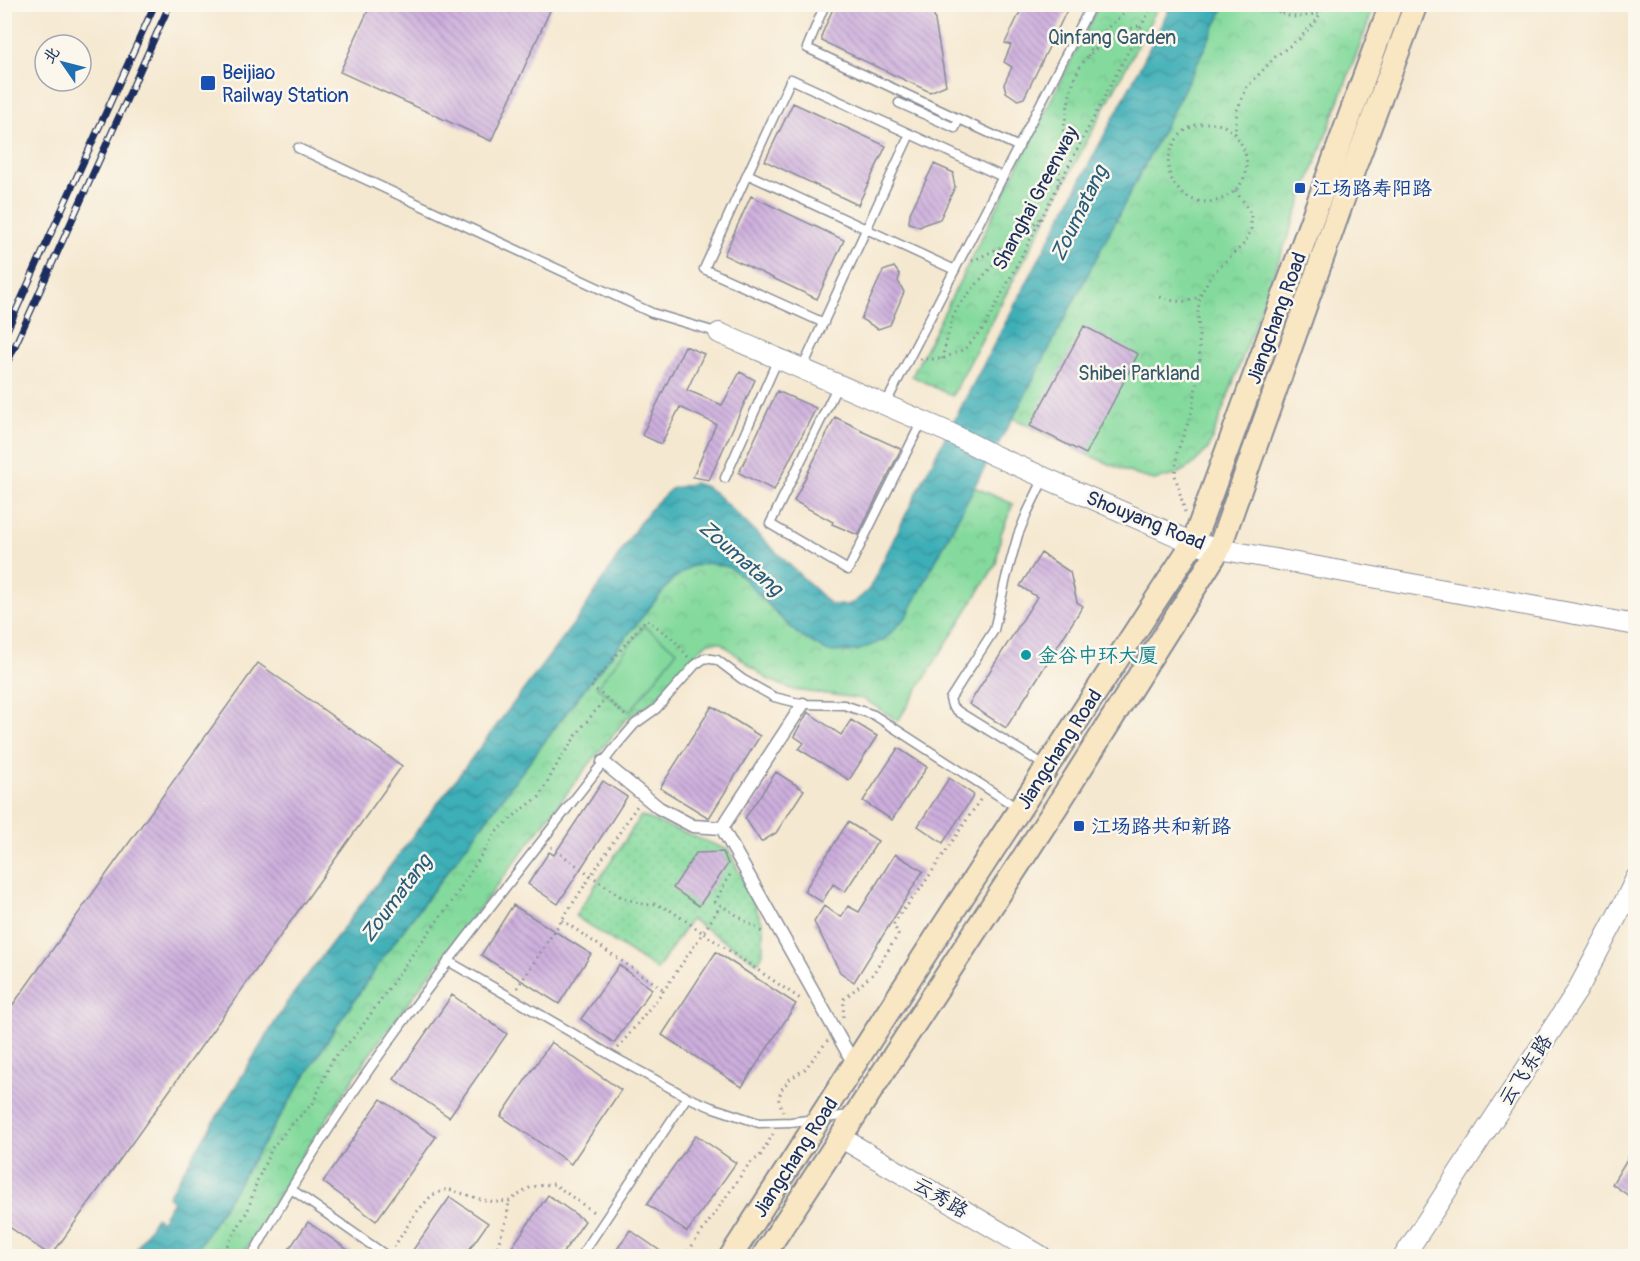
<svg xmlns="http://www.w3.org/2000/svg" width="1640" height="1261" font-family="Pangolin,'LXGW WenKai TC',sans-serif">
	<defs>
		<pattern id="grass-dots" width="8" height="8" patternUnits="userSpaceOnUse" patternTransform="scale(1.5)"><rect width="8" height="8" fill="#84da9d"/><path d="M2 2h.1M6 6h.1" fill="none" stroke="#71bb8a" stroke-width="1.8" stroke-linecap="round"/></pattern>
		<pattern id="park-crowns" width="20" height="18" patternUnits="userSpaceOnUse" patternTransform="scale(1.5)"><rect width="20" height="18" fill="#84da9d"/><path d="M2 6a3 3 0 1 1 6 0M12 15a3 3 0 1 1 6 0" fill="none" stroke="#71bb8a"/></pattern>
		<pattern id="water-waves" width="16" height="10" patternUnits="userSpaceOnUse" patternTransform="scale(1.5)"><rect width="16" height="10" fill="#3eafb7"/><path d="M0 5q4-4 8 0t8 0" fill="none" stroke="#338f98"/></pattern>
		<pattern id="building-back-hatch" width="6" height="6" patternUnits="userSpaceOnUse" patternTransform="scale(1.5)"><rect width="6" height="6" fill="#cdafdd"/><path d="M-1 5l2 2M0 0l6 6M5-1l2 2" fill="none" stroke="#a68fb6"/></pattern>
	</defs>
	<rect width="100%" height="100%" fill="#fbf7ec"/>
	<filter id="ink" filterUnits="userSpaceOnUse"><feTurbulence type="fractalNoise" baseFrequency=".0167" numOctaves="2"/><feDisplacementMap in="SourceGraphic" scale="12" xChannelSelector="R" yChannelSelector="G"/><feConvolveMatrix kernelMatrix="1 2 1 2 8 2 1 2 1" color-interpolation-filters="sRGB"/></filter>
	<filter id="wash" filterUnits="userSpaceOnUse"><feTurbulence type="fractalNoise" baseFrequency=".008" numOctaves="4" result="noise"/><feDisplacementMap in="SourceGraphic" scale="24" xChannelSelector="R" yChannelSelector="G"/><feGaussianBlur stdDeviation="1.35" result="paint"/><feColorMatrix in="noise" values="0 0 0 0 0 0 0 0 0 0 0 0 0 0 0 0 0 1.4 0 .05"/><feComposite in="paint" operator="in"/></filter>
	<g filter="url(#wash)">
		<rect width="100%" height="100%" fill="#f5e8d0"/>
		<path fill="url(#grass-dots)" stroke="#50847e" stroke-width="1.5" d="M641,816L729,850L763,924V953L758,963L691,919L657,970L575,916Z"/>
		<path fill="url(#park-crowns)" stroke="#50847e" stroke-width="1.5" d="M1099,5H1159L952,396L912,376Z
			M1225,5H1375L1208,449L1191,466L1175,475L1154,480L1136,475L1086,454L1013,418L1195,68Z
			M974,487L1013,504L1001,534L996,564L898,721L864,699L794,690L767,679L720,642H708L695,654L667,689L647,706L626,719L582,773L369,1055L300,1159L242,1256H193L331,1035L387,952L581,693L672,580L690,567L708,563L729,567L741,576L782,619L799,635L907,616Z"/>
		<path fill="#84da9d" stroke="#50847e" stroke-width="1.5" d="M644,626L677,651L630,712L597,687Z"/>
		<path fill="url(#water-waves)" stroke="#2c6f8a" stroke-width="1.5" d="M1171,5H1225L1195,68L1013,418L974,487L907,616L884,640L857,651L828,652L799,635L782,619L741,576L729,567L708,563L690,567L672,580L581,693L387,952L331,1035L193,1256H132L156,1217L161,1221L173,1201L168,1196L288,1001L581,614L640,522L655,504L671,489L694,483L706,487L715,493L830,604C850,608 855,603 869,589L931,464L1135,77Z"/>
		<g id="blocks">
			<path fill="url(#building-back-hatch)" d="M371,4H553L491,141L340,72Z
				M835,4H927V9H933L946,85L930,92L822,41V34Z
				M1024,4H1070L1024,98L1018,100L1006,92L1004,84L1012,67L1004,62L1011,45L1005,43Z
				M793,103L886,146L858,205L765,161Z
				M934,164L954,173L953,177L955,187L940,219L925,224L920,227L909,223L910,213Z
				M751,196L844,240L817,299L724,255Z
				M894,267L900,275L898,281L904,292L890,325L878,329L861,319L883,271Z
				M1084,326L1138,354L1086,454L1030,426Z
				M685,346L704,354L687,390L722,405L740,372L755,380L709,480L693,477L716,424L680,407L661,444L642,435Z
				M777,391L816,408L774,490L739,473Z
				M835,417L862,430L861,431L901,449L858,535L832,524L833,522L794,501Z
				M1041,553L1070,572L1077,602L1083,606L1006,728L969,704L1037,597L1020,586Z
				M258,663L402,766L51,1256L4,1223V1017Z
				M712,706L760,736L709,818L660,788Z
				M808,712L841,735L851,720L877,736L849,780L799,749L804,743L794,736Z
				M898,748L927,767L892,820L863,801Z
				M776,772L804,790L776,833L761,842L745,818Z
				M949,778L974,795L943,843L918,826Z
				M603,781L627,797L558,904L528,884L549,852L554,855Z
				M848,822L878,841L845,892L833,884L822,902L804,891Z
				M723,852L728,864L699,906L673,888L696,853Z
				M895,854L923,871L854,982L840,972L814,922L824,906L841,917L848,906L859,912Z
				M513,905L591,954L559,1004L481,955Z
				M716,952L796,1004L742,1087L662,1035Z
				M619,965L652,989L614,1043L581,1019Z
				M452,995L507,1034L449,1117L394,1079Z
				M551,1042L621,1090L571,1164L501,1116Z
				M381,1099L436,1137L376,1221L323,1182Z
				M696,1135L736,1163L687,1232L647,1204Z
				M1635,1146V1200L1612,1184Z
				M548,1195L585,1221L560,1257H505Z
				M450,1197L488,1223L464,1257H408Z
				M308,1222L358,1257H300L289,1249Z
				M630,1230L669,1257H612Z"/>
		</g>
	</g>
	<g filter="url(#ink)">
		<use href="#blocks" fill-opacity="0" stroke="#888c97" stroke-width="1.5"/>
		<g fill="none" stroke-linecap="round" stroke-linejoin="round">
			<defs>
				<path id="service" d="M825,4L807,48L1019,147
					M899,103L955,128L959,119
					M298,148L652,313L719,333
					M747,174L955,270
					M824,323L704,269L791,79L1003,177
					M802,369L910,134
					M838,385L770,524L848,570L922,421
					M885,405L1092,4
					M725,478L778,359
					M1044,478L1027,513L1018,535L1006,578L994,630L950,699L952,706L959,712L1046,766
					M448,961L612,1056L687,1097L711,1107L759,1123L791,1122L850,1115
					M291,1189L387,1256
					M252,1256C353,1072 488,911 616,746L635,724L656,709L695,665L705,658L717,660L742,679L774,697L803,704L844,705L874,715L1019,809
					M581,1256L687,1097"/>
				<path id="pedestrian" d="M603,762L659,808L693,826L722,828
					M722,828L854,1064
					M722,828L803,704"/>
				<path id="tertiary" d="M719,333L948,432L993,455L1193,543L1219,549L1636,625
					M840,1137L1041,1256
					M1404,1256L1577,991L1626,899L1636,878"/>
				<path id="secondary" d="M731,1256L946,922L1193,543L1391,4
					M763,1256L1055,809L1219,549L1352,174L1416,4"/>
			</defs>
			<use href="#service" stroke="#888c97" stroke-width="11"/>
			<use href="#pedestrian" stroke="#888c97" stroke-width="15"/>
			<use href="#tertiary" stroke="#888c97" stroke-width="22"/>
			<use href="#secondary" stroke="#888c97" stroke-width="26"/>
			<path stroke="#888c97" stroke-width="3" stroke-dasharray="1.5 4.5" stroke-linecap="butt" d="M1267,4C1288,20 1297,19 1321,12
				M1278,13L1287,4
				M1088,56C1101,27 1115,25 1133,4
				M1235,134C1232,131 1228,128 1224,126C1199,116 1173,132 1169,158C1167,165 1169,173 1172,180C1197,229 1276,188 1235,134L1237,110L1247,87L1276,56L1299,39L1317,20L1324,4
				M1058,185C1060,159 1062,135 1067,110C1069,101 1070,91 1073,83C1082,52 1113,33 1142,25
				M972,261L1010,243
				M1160,297C1174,302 1188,304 1200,296
				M920,359H942L965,349L985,326L1153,4
				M942,359L952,319L959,305L1013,241L1040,219
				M1185,512L1175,475L1177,453L1192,411L1200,363L1198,311L1200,296L1211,275L1245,243L1251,230V215L1243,201L1235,191
				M606,698L627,717
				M551,847L621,897L645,905L656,904L670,910L703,933L721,905L765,934
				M721,905L715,902L731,873
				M562,920L664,990
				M517,988L637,806
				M843,1017L844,999L873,974L898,935L894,924L899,915L919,891L982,797
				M618,1048L664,990L703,933L802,1000
				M783,1112L779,1100L781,1090L790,1079L805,1069L828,1040
				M394,1247L415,1214L432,1195L448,1189L483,1200L496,1202L509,1201L531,1187L554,1184L596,1214
				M221,1256L248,1210L257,1181L272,1148L290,1126L313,1103L332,1060L356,1035L414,952L453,900L496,832L520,811L539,797L560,759L583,726L606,698L591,686L646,619L673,639L688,657
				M491,1256L495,1253L507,1218L509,1201
				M685,1256L749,1164L760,1156L773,1134"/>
			<use href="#service" stroke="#fff" stroke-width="8"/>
			<use href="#pedestrian" stroke="#fff" stroke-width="12"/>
			<use href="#tertiary" stroke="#fff" stroke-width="20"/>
			<use href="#secondary" stroke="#f9e7c3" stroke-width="22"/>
			<defs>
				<path id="rail" d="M4,337L155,4
					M4,370L170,4"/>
			</defs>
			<use href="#rail" stroke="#1b2f5e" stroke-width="7"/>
			<use href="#rail" stroke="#fbf7ec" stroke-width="4.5" stroke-dasharray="14" stroke-linecap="butt"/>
		</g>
	</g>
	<g fill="#1a4fb4" stroke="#fbf7ec" stroke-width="2">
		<rect x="200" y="75" width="16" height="16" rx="3"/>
		<rect x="1294" y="182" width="12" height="12" rx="3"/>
		<rect x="1073" y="820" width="12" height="12" rx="3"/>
	</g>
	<circle fill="#0f9aa8" stroke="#fbf7ec" stroke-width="2" cx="1026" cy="655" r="6"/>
	<g text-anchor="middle" stroke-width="5" stroke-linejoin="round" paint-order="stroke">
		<g font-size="20" fill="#355a6e" stroke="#fbf7ec">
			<text x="1112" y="44">Qinfang Garden</text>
			<text x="1139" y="380">Shibei Parkland</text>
		</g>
		<g font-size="20" fill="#164399" stroke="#fbf7ec" text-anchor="start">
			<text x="222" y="79">Beijiao<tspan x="222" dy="23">Railway Station</tspan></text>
			<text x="1312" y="195">江场路寿阳路</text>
			<text x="1091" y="833">江场路共和新路</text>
		</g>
		<g font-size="20" fill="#1b2f5e" stroke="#fbf7ec">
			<text transform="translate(1035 198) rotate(-62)" y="7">Shanghai Greenway</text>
			<text transform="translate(1276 318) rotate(-70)" y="7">Jiangchang Road</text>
			<text transform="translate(1146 520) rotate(22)" y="7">Shouyang Road</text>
			<text transform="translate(1059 749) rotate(-57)" y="7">Jiangchang Road</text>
			<text transform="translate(1525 1070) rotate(-57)" y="7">云飞东路</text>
			<text transform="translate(795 1157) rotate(-57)" y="7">Jiangchang Road</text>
			<text transform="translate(941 1197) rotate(31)" y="7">云秀路</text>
		</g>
		<g font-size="20" fill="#0d838f" stroke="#fbf7ec" text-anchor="start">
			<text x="1038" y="662">金谷中环大厦</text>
		</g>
		<g font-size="21" font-style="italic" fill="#275c7d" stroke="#fbf7ec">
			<text transform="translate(1079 213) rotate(-64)" y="7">Zoumatang</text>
			<text transform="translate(741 558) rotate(41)" y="7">Zoumatang</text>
			<text transform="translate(396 898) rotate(-53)" y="7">Zoumatang</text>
		</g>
	</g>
	<rect width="1640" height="1261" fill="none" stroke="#fbf7ec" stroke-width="24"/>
	<g transform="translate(63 63) rotate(305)"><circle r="28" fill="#fbf7ec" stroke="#a1a7b3" stroke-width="1.5"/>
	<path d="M0-4.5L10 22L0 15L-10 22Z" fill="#1f6fb2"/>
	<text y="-9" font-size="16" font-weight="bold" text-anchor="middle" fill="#1b2f5e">北</text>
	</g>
</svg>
